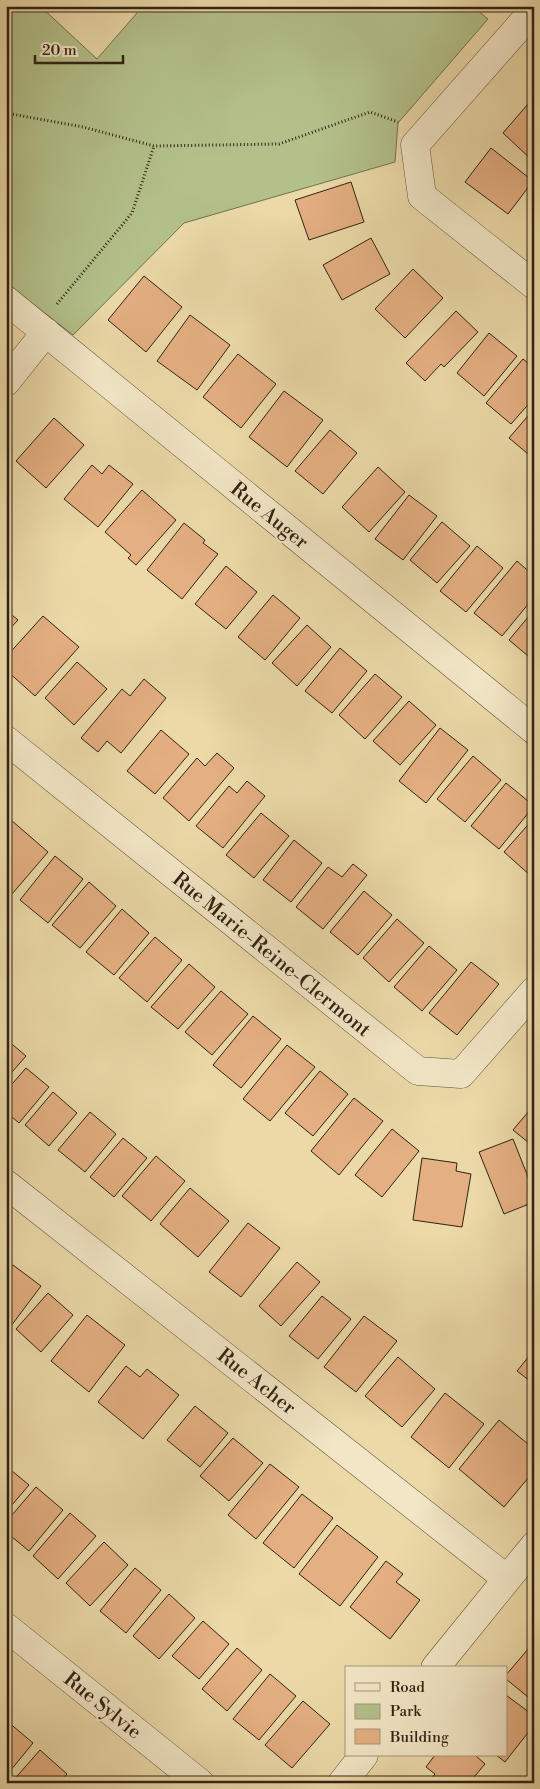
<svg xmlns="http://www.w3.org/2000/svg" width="540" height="1789" font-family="'Libre Bodoni',serif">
	<rect width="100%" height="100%" fill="#ebd9a8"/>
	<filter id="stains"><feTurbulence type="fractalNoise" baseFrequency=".004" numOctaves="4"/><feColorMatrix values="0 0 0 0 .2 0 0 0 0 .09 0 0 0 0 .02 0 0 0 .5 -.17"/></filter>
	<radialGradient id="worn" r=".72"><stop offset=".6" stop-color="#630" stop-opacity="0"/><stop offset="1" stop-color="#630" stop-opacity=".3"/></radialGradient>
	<path fill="#b3c08a" stroke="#72714f" d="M6,6H40L97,59L143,6H472L488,19L398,123L395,162L184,223L73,335L6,283Z"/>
	<path fill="#e4af81" stroke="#312214" d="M528,104L534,109V162L503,133Z
		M491,148L533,181L508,214L465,182Z
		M351,182L364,222L309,240L295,200Z
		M371,238L390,274L342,300L323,265Z
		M413,269L443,298L405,338L375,309Z
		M144,276L182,307L146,352L108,320Z
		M456,311L478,332L444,367L441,364L425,381L406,363Z
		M190,315L230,345L197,390L157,361Z
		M489,333L517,356L484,396L457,373Z
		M238,354L276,384L241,428L203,397Z
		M523,359L534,368V398L511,424L486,403Z
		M284,391L323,420L287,467L249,437Z
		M534,409V459L509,438Z
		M54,418L84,445L46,488L16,461Z
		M330,430L357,453L323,494L295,471Z
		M92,465L102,474L109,465L133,484L98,527L64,499Z
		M378,467L405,492L369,532L342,507Z
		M142,490L176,520L136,565L128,558L131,555L105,532Z
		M409,495L437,516L403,560L375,539Z
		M442,522L470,546L437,583L410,560Z
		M184,523L205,540L203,543L218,554L182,599L147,570Z
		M477,546L503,568L466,612L440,591Z
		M517,561L534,576V597L502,636L474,613Z
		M226,566L257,592L226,629L195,604Z
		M273,595L300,618L265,660L238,637Z
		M6,610L18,620L6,633Z
		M534,610V661L509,640Z
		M43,616L79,647L35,696L6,670V657Z
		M307,625L331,647L297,686L272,663Z
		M340,648L367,671L332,713L305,691Z
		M77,662L107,689L74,725L45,698Z
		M375,674L402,697L365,739L339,715Z
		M144,679L166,698L121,753L107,741L98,752L81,738L122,689L130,696Z
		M409,701L436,725L400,765L373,741Z
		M440,728L468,750L426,803L399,781Z
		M161,730L189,754L155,794L127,771Z
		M217,753L234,768L189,821L163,798L197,758L205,766Z
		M473,756L501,780L465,822L437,799Z
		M247,781L265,796L223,848L196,826L229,786L237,793Z
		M506,783L534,806L499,849L471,826Z
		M261,813L289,836L254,878L226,855Z
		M534,818V873L531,876L504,852Z
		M11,820L48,852L6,901V825Z
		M294,840L322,863L291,902L263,880Z
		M55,856L83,879L48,923L20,900Z
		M353,864L367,875L323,929L296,907L328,867L342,877Z
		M89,882L116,906L80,948L52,925Z
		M364,891L392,915L358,955L330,932Z
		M122,909L149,933L114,975L86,952Z
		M397,919L424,943L389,982L363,958Z
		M155,937L182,960L147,1002L119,978Z
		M429,946L457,970L422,1011L394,987Z
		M471,962L499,984L457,1035L429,1013Z
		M189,964L215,987L178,1029L151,1007Z
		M221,991L248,1014L212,1055L185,1032Z
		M253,1016L281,1039L241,1088L213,1065Z
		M6,1039L26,1056L6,1079Z
		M287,1045L315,1067L270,1121L243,1099Z
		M26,1068L49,1087L19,1123L6,1112V1091Z
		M320,1071L348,1094L313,1136L285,1113Z
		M53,1092L77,1113L49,1146L25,1125Z
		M354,1098L383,1121L339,1175L311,1151Z
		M534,1105V1147L513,1130Z
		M90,1112L116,1134L85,1172L58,1150Z
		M392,1129L419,1151L382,1197L355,1175Z
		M123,1138L147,1158L114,1197L90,1177Z
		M513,1139L534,1192V1202L504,1214L479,1152Z
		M156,1156L185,1181L151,1221L122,1196Z
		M422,1158L457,1163L456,1171L471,1174L462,1227L413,1220Z
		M190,1188L229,1221L198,1257L160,1224Z
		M248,1223L280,1248L241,1297L209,1272Z
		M297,1262L320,1282L281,1326L259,1306Z
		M13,1265L41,1286L11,1326L6,1322V1274Z
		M48,1293L73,1315L41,1352L16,1329Z
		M322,1296L351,1319L318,1359L289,1336Z
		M87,1315L125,1345L89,1392L51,1361Z
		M364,1316L397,1341L356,1392L324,1367Z
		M534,1350V1384L517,1371Z
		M398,1357L435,1389L402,1427L365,1396Z
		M126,1366L140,1377L147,1369L179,1395L143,1439L98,1402Z
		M445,1393L484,1424L449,1468L411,1437Z
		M195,1406L228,1433L200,1467L167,1440Z
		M499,1420L534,1449V1471L504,1507L459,1469Z
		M233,1438L263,1463L229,1501L200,1476Z
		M270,1464L299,1487L256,1539L228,1515Z
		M6,1466L29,1485L6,1512Z
		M36,1487L63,1510L29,1551L6,1532V1522Z
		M302,1494L333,1518L294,1568L263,1543Z
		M70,1513L96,1536L58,1579L33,1556Z
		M337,1525L378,1557L340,1606L299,1574Z
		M104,1542L128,1565L90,1606L66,1583Z
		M386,1561L403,1574L396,1582L420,1600L390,1639L350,1607Z
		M135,1568L161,1590L126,1633L100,1611Z
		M169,1594L195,1618L159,1659L133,1636Z
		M203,1621L229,1644L199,1679L172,1656Z
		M534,1642V1702L506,1679V1675Z
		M237,1648L262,1670L227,1711L202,1689Z
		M270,1674L296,1696L259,1740L233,1719Z
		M506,1695L534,1716V1725L505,1762L496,1755H506Z
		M303,1701L330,1724L292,1768L265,1745Z
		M7,1721L33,1743L6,1776V1722Z
		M40,1750L67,1774L59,1783H11Z
		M435,1755H475L485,1764L469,1783H428L435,1774L426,1767Z"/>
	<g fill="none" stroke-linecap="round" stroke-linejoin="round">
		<defs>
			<path id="minor" d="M534,10L415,145L422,196L534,285
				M6,300L534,730
				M6,382L46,332
				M6,740L418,1071L461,1074L534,991
				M6,1184L507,1579
				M6,1627L200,1783
				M435,1668L534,1546
				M342,1783L364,1755"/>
		</defs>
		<use href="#minor" stroke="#605039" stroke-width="29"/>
		<path stroke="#312214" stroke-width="3" stroke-dasharray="1 2.5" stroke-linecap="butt" d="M6,113L83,127L154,146L279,144L370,112L398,122
			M57,304L132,213L154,146"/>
		<use href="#minor" stroke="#f2e6c6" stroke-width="28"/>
	</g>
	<g text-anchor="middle" stroke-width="4" stroke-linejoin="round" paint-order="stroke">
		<g font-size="20" fill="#312214" stroke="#f2e6c6">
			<text transform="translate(270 515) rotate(39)" y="7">Rue Auger</text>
			<text transform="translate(272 954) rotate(39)" y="7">Rue Marie-Reine-Clermont</text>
			<text transform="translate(257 1381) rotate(38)" y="7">Rue Acher</text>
			<text transform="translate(103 1705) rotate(39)" y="7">Rue Sylvie</text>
		</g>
	</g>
	<rect width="540" height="1789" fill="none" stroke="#ebd9a8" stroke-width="25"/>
	<rect x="8" y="8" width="525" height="1774" fill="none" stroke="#312214" stroke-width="2.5"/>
	<rect x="12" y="12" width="515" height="1764" fill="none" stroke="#312214"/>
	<rect x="345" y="1666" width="162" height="90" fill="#f2e6c6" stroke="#a5987f"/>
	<rect x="355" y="1683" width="25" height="8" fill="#f2e6c6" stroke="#a5987f"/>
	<text x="390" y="1692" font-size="15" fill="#312214">Road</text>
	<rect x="355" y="1704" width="25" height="15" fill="#b3c08a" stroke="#a5987f"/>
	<text x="390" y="1716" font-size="15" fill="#312214">Park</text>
	<rect x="355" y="1729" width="25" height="15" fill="#e4af81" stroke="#a5987f"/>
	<text x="390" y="1742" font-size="15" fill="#312214">Building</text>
	<path d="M35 55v8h88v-8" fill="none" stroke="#312214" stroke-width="2.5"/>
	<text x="42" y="55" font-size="15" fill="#312214" stroke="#f2e6c6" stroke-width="4" paint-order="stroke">20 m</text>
	<rect width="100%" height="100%" filter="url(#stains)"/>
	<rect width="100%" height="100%" fill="url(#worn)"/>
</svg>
